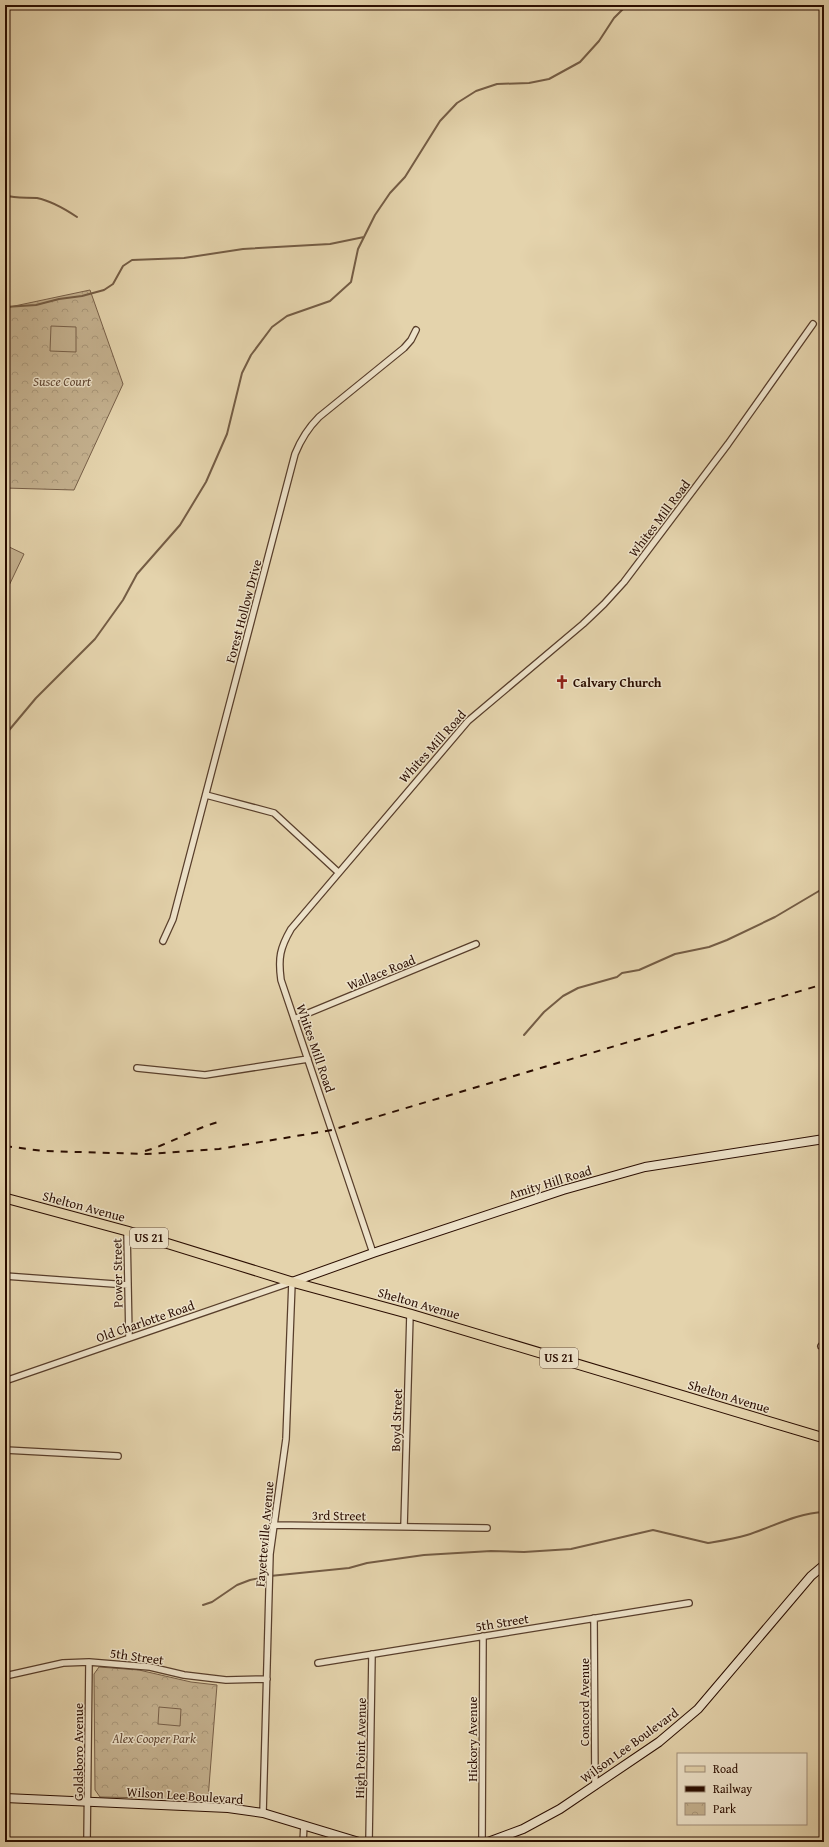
<svg xmlns="http://www.w3.org/2000/svg" width="829" height="1847" font-family="'Gentium Book Plus',serif">
	<defs>
		<pattern id="park-crowns" width="20" height="18" patternUnits="userSpaceOnUse"><rect width="20" height="18" fill="#c4b18f"/><path d="M2 6a3 3 0 1 1 6 0M12 15a3 3 0 1 1 6 0" fill="none" stroke="#a9977a"/></pattern>
	</defs>
	<rect width="100%" height="100%" fill="#e4d3ac"/>
	<filter id="stains"><feTurbulence type="fractalNoise" baseFrequency=".005" numOctaves="4"/><feColorMatrix values="0 0 0 0 .2 0 0 0 0 .09 0 0 0 0 .02 0 0 0 .5 -.17"/></filter>
	<radialGradient id="worn" r=".72"><stop offset=".6" stop-color="#630" stop-opacity="0"/><stop offset="1" stop-color="#630" stop-opacity=".3"/></radialGradient>
	<path fill="url(#park-crowns)" stroke="#775f48" d="M90,290L123,384L74,490L5,488V308Z
		M99,1667L139,1670L191,1682L217,1685L208,1799L100,1797L95,1790L94,1674Z"/>
	<path fill="#c4b18f" stroke="#775f48" d="M51,326L76,327V352L50,351Z
		M5,545L24,554L5,594Z
		M159,1707L181,1709L180,1726L158,1724Z"/>
	<g fill="none" stroke-linecap="round" stroke-linejoin="round">
		<path stroke="#745c44" stroke-width="2" d="M5,195C16,199 26,197 37,198C52,201 65,209 77,217
			M5,307L36,305L59,299L82,296L104,290L113,284L123,266L132,260L184,258L243,249L330,244L364,237
			M5,735L36,698L95,639L123,600L137,574L180,525L206,482L227,434L242,373L251,355L272,327L287,316L330,301L351,282L358,249L375,215L390,193L405,177L440,121L457,103L476,91L497,84L529,83L549,79L580,62L599,41L614,18L627,5
			M524,1035L544,1012L563,996L578,988L617,977L622,973L639,970L675,954L709,947L727,940L775,917L824,888
			M203,1605L212,1602L237,1585L250,1580L270,1576L349,1568L367,1563L424,1555L491,1551L524,1552L571,1549L653,1530L708,1543C720,1541 734,1539 747,1535C772,1527 797,1513 824,1512"/>
		<defs>
			<path id="street" d="M206,795L274,813L338,872
				M163,941L173,919L295,454C301,439 308,428 319,417L404,348L411,340L416,330
				M294,1019L476,944
				M137,1068L205,1075L308,1059
				M127,1231L129,1338
				M373,1253L281,980C278,958 280,948 291,929L468,721L583,624L604,604L624,582L728,444L813,324
				M5,1276L128,1285
				M821,1346L824,1347
				M5,1381L292,1282L286,1439L270,1554L263,1813
				M5,1450L118,1456
				M273,1525L487,1528
				M404,1527L410,1314
				M594,1618L595,1786
				M318,1663L689,1603
				M5,1676L63,1663L89,1662L150,1667L184,1675L226,1680L267,1679
				M87,1842L89,1662
				M303,1842L304,1825
				M369,1842L372,1654
				M482,1842L483,1636"/>
			<path id="secondary" d="M292,1282L373,1253L563,1190L645,1167L824,1139
				M5,1798L228,1808L263,1813L359,1842
				M488,1842L523,1829L560,1809L659,1742L698,1709L811,1576L824,1565"/>
			<path id="primary" d="M5,1198L127,1231L292,1282L410,1314L824,1438"/>
		</defs>
		<use href="#street" stroke="#583e2b" stroke-width="8"/>
		<use href="#secondary" stroke="#2a0d00" stroke-width="10"/>
		<use href="#primary" stroke="#2a0d00" stroke-width="11"/>
		<use href="#street" stroke="#ede2c9" stroke-width="5.5"/>
		<use href="#secondary" stroke="#ede2c9" stroke-width="8"/>
		<use href="#primary" stroke="#e4d3ac" stroke-width="9"/>
		<path stroke="#2a0d00" stroke-width="2" stroke-dasharray="7 7" stroke-linecap="butt" d="M5,1146L43,1151L147,1154L219,1149L332,1130L824,984
			M145,1151C170,1144 193,1129 218,1122"/>
	</g>
	<defs>
		<symbol id="church-bare" viewBox="-9 -9 18 18"><path d="M-1.2-6h2.4v3.5h3.3v2.4h-3.3V6h-2.4V-.1h-3.3v-2.4h3.3Z" fill="#8f2418" stroke="#ede2c9" stroke-width="2.5" paint-order="stroke"/></symbol>
	</defs>
	<g fill-rule="evenodd">
		<use href="#church-bare" x="552" y="672" width="20" height="20"/>
	</g>
	<g text-anchor="middle" stroke-width="3" stroke-linejoin="round" paint-order="stroke">
		<g fill="#ede2c9" stroke="#644d3c" stroke-width="1">
			<rect x="130" y="1228" width="38" height="20" rx="3"/>
			<rect x="540" y="1348" width="38" height="20" rx="3"/>
		</g>
		<g font-size="12" font-weight="bold" fill="#2a0d00">
			<text x="149" y="1242">US 21</text>
			<text x="559" y="1362">US 21</text>
		</g>
		<g font-size="13" font-style="italic" fill="#604632" stroke="#ede2c9">
			<text x="62" y="386">Susce Court</text>
			<text x="154" y="1743">Alex Cooper Park</text>
		</g>
		<g font-size="13" fill="#2a0d00" stroke="#ede2c9">
			<text transform="translate(659 518) rotate(-53)" y="5">Whites Mill Road</text>
			<text transform="translate(243 611) rotate(-75)" y="5">Forest Hollow Drive</text>
			<text transform="translate(432 746) rotate(-48)" y="5">Whites Mill Road</text>
			<text transform="translate(381 972) rotate(-22)" y="5">Wallace Road</text>
			<text transform="translate(316 1048) rotate(71)" y="5">Whites Mill Road</text>
			<text transform="translate(550 1182) rotate(-17)" y="5">Amity Hill Road</text>
			<text transform="translate(84 1206) rotate(15)" y="5">Shelton Avenue</text>
			<text transform="translate(117 1273) rotate(-91)" y="5">Power Street</text>
			<text transform="translate(419 1303) rotate(16)" y="5">Shelton Avenue</text>
			<text transform="translate(145 1321) rotate(-19)" y="5">Old Charlotte Road</text>
			<text transform="translate(729 1396) rotate(17)" y="5">Shelton Avenue</text>
			<text transform="translate(396 1420) rotate(-88)" y="5">Boyd Street</text>
			<text transform="translate(339 1515) rotate(1)" y="5">3rd Street</text>
			<text transform="translate(264 1534) rotate(-85)" y="5">Fayetteville Avenue</text>
			<text transform="translate(502 1622) rotate(-9)" y="5">5th Street</text>
			<text transform="translate(137 1656) rotate(8)" y="5">5th Street</text>
			<text transform="translate(584 1702) rotate(-90)" y="5">Concord Avenue</text>
			<text transform="translate(472 1739) rotate(-90)" y="5">Hickory Avenue</text>
			<text transform="translate(629 1745) rotate(-36)" y="5">Wilson Lee Boulevard</text>
			<text transform="translate(360 1748) rotate(-89)" y="5">High Point Avenue</text>
			<text transform="translate(78 1752) rotate(-90)" y="5">Goldsboro Avenue</text>
			<text transform="translate(185 1795) rotate(4)" y="5">Wilson Lee Boulevard</text>
		</g>
		<g font-size="13" font-weight="bold" fill="#2a0d00" stroke="#ede2c9" text-anchor="start">
			<text x="573" y="687">Calvary Church</text>
		</g>
	</g>
	<rect width="829" height="1847" fill="none" stroke="#e4d3ac" stroke-width="20"/>
	<rect x="6" y="6" width="817" height="1835" fill="none" stroke="#2a0d00" stroke-width="2"/>
	<rect x="10" y="10" width="809" height="1827" fill="none" stroke="#2a0d00"/>
	<rect x="677" y="1753" width="130" height="72" fill="#ede2c9" stroke="#9f8d79"/>
	<rect x="685" y="1766" width="20" height="6" fill="#e4d3ac" stroke="#9f8d79"/>
	<text x="713" y="1773" font-size="12" fill="#2a0d00">Road</text>
	<rect x="685" y="1786" width="20" height="6" fill="#2a0d00" stroke="#9f8d79"/>
	<text x="713" y="1793" font-size="12" fill="#2a0d00">Railway</text>
	<rect x="685" y="1803" width="20" height="12" fill="url(#park-crowns)" stroke="#9f8d79"/>
	<text x="713" y="1813" font-size="12" fill="#2a0d00">Park</text>
	<rect width="100%" height="100%" filter="url(#stains)"/>
	<rect width="100%" height="100%" fill="url(#worn)"/>
</svg>
